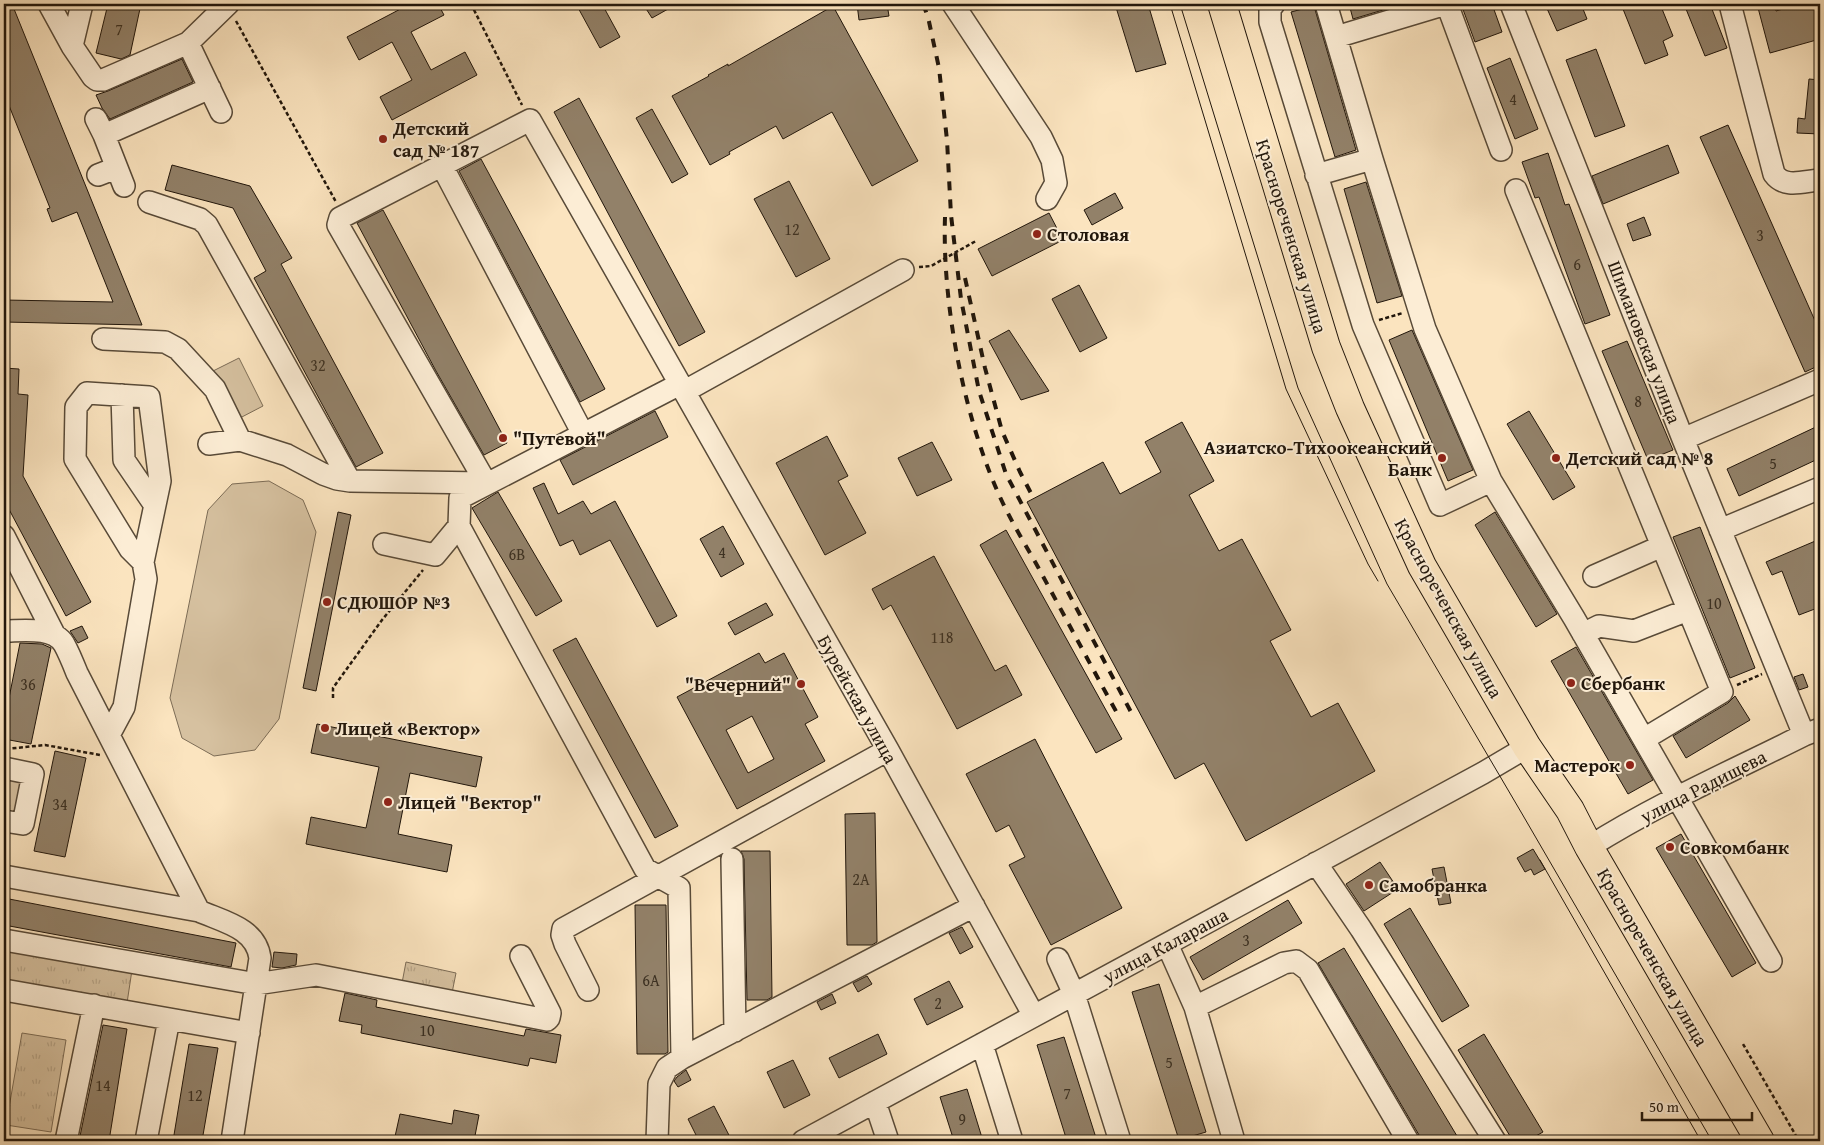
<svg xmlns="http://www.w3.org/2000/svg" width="1824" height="1145" font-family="'Gentium Book Plus',serif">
	<defs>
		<pattern id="park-tufts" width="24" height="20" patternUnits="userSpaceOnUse" patternTransform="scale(1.25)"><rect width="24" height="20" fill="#d6c1a0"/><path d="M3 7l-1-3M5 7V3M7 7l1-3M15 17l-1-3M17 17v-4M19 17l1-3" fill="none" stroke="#b7a588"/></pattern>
	</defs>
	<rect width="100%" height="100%" fill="#fbe4bf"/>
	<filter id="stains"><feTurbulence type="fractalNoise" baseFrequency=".004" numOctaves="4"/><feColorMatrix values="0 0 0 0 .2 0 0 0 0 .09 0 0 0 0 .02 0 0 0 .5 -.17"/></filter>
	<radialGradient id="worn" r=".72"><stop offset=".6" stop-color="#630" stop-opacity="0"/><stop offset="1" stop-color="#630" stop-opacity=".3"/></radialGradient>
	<path fill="#d6c1a0" stroke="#7c6c56" d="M239,358L263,406L238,419L213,371Z
		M269,481L303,500L316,532L279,719L255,750L214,756L182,738L170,698L208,510L232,484Z"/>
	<path fill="url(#park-tufts)" stroke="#7c6c56" d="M4,775L25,779L17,819L4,816Z
		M4,948L132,970L127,1003L4,982Z
		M406,962L456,973L452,993L402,983Z
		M22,1033L66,1040L51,1132L6,1125Z"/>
	<path fill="#928169" stroke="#21160b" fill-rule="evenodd" d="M4,4H12L142,325L4,322V300L113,302L77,212L52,222L47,209L50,208L4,93Z
		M108,4H141L130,55L121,59L96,53Z
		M410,4H438L444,15L411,32L431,70L465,52L477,75L392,120L380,97L412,80L392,42L359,60L347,37Z
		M576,4H602L620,37L600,48Z
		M643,4H677L652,18Z
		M857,4H887L889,16L859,20Z
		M1115,4H1148L1166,64L1136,72Z
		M1349,4H1403L1353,19Z
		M1461,4H1492L1502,32L1475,42Z
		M1545,4H1581L1587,19L1557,31Z
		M1621,4H1660L1673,36L1663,41L1668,55L1645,64Z
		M1684,4H1710L1727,48L1705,56Z
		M1757,4H1775L1776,11L1800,4H1820V39L1770,53Z
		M833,6L918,161L872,186L832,112L783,139L776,126L729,152L730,154L710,165L672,96L709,76L708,75L728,64V66Z
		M1314,6L1356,150L1335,157L1291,12Z
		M1596,49L1625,126L1595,137L1566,60Z
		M1510,58L1538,129L1515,139L1487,68Z
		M182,59L193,82L110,119L102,108L96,95L108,91Z
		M1809,79L1820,80V134L1797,133L1798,118L1805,119Z
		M579,98L705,332L679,346L554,112Z
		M652,109L688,174L672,183L636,118Z
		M1728,125L1820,332V365L1805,372L1700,137Z
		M1668,145L1679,173L1603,204L1592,176Z
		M1548,153L1565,205L1569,204L1610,315L1585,324L1539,197L1535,198L1522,162Z
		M481,159L605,389L580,402L459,171Z
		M172,165L250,186L292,258L281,264L383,453L356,467L254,278L266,271L233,208L165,190Z
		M789,181L830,259L796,277L754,199Z
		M1366,182L1402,296L1377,303L1344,189Z
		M1115,193L1123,208L1092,225L1084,210Z
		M383,210L507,443L484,455L436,371L357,223Z
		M1049,213L1063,240L992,276L978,249Z
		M1644,217L1651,235L1633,241L1627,224Z
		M1079,285L1107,338L1080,352L1052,299Z
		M1009,330L1049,391L1021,400L989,341Z
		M1412,330L1473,470L1448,481L1389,340Z
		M1627,341L1673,450L1648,460L1602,351Z
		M4,368L19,369L18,394L28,395L23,476L91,602L66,616L4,500Z
		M655,411L668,437L573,485L560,460Z
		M1529,411L1575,487L1553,500L1507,424Z
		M1182,422L1214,481L1189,495L1219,551L1242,539L1291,630L1270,641L1311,717L1338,703L1375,771L1246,841L1204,763L1175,779L1027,502L1103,462L1120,494L1161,472L1145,442Z
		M1820,425V458L1739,496L1727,469Z
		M827,436L848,476L838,481L866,533L825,555L776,463Z
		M932,442L952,480L917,496L898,458Z
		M544,483L558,514L583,501L591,514L615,501L677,616L657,627L610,540L580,555L573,540L560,546L533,488Z
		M498,492L562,601L536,616L472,508Z
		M338,512L351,515L316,691L303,688Z
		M1495,512L1557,614L1536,627L1475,525Z
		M723,526L744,564L721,577L700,539Z
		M1700,527L1755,668L1730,678L1673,537Z
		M1006,530L1122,739L1096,753L980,545Z
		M1820,539V607L1799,615L1782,571L1772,575L1766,562Z
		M934,556L995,671L1006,665L1022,695L957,729L891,605L883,610L872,589Z
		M766,603L773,615L735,635L728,623Z
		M82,626L88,638L78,643L70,631Z
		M576,638L678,826L655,838L553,650Z
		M20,643L42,644L51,648L31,744L4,739V723Z
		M1576,647L1653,780L1628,794L1551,661Z
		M759,653L765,663L784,653L818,717L805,724L825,761L737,809L677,697ZM752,716L774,759L748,773L726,730Z
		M1803,674L1808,687L1799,690L1794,677Z
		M1735,696L1750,720L1686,758L1673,736L1728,703Z
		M317,724L482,757L476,787L410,773L398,834L452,845L447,872L306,844L311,817L366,828L379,767L311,753Z
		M1035,739L1122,908L1051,945L1009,865L1025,857L1009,825L996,832L966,774Z
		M55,751L86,758L65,857L34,851Z
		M875,813L877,942L872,945H847L845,814Z
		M1681,834L1756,963L1732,977L1656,848Z
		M1533,849L1545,869L1534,875L1531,869L1525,872L1517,858Z
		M741,851H770L772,997L767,1000H747L744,859Z
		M1380,862L1398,889L1364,911L1346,884Z
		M1444,867L1451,903L1439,905L1432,869Z
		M4,898L236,943L231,967L4,925Z
		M1288,900L1302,923L1203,980L1190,957Z
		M635,905H666L668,1052L665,1054H637Z
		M1410,908L1469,1006L1442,1022L1384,924Z
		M962,927L973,947L960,954L949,933Z
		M1344,948L1460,1141H1423L1419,1135L1318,963Z
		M274,952L297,954L296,965L282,968L272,967Z
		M867,976L872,984L858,992L853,983Z
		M949,981L963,1007L927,1025L914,999Z
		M1159,984L1206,1132L1179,1140L1132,992Z
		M345,993L377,1000L376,1007L524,1036L526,1029L561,1035L556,1063L530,1058L528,1066L361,1033L362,1025L339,1021Z
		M832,994L836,1003L821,1010L817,1002Z
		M103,1025L127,1029L109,1141H79Z
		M878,1034L887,1054L839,1078L829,1058Z
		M1484,1034L1543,1132L1527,1141H1513L1458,1050Z
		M1064,1037L1097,1141H1067L1037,1045Z
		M189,1044L218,1048L202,1141H173Z
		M793,1060L810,1095L784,1108L767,1072Z
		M686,1070L691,1080L678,1087L674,1081L677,1077Z
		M967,1089L983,1141H954L940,1097Z
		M714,1106L732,1141H699L688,1119Z
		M454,1110L479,1115L474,1141H394L400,1114L452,1124Z"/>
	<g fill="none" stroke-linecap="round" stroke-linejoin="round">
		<defs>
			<path id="minor" d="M49,4L72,46L93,77L97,80H103L188,43L228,4
				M953,4L1041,137L1052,160L1056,183L1047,199
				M1274,4L1270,9V22L1363,325L1440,505L1491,481
				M1326,4L1372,159L1425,329L1491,481L1574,618L1771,961
				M1447,4L1501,150
				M1511,4L1683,439L1804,735
				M1730,4L1774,174C1785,189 1804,181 1820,180
				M1336,37L1446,4
				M188,43L221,112
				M72,46L82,4
				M96,119L104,135L124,186
				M104,135L210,88
				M442,166L583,434
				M98,175L116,168
				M1316,175L1372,159
				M1516,190L1722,692L1644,739
				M149,202L200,219L207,225L350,481
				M103,339L165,342L178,349L215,389L240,440
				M678,385L460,498L459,526L645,869L679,888L682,1058
				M685,391L903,270
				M122,395L124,460L154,504
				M1683,439L1820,380
				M209,444L240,440L287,455L323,474L337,479L350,481L484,483
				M486,483L338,225L340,218L530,120L888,750L1034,1016
				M1720,530L1820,488
				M4,536L54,634
				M384,544L435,555L459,526
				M1594,576L1662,546
				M4,631C22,631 53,626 64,644C69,653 73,663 77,673L199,911C224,922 256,928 260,958L232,1141
				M1583,634L1599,626L1634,631L1688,610
				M109,735L124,707L146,579L143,562L160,481L149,397L87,393L76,407L75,459L130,549L143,562
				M4,768L33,774L23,824L4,821
				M1589,847C1657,804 1732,771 1804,735L1820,729
				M732,859L735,1031
				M1316,863L1361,929L1495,1141
				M4,876L199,911
				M4,940L256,984L316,975L547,1020L549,1018L550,1013L521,956
				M1167,944L1195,1007L1234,1141
				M1058,959L1074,994L1120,1141
				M4,990L249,1033
				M588,990L565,944L562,935L563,929L888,750
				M1195,1007L1284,963L1296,961L1308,970L1408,1141
				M982,1044L1012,1141
				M875,1102L888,1141
				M66,1141L94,1005
				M146,1141L169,1019
				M657,1141L659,1084L667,1068L682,1058L974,906
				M803,1141L1483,773L1527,747"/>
			<path id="major" d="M1222,4L1326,347L1350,408L1422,566L1527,747L1570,810L1589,847L1760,1141"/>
		</defs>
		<use href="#minor" stroke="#584a38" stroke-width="24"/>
		<use href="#major" stroke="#21160b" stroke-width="30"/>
		<path stroke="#21160b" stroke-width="2.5" stroke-dasharray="4 2.5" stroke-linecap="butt" d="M471,4L522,105
			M236,21L336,202
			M919,267L931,266L976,241
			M1379,320L1403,313
			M1737,685L1762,674
			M333,698V688L382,620L423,570
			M6,749L45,745L100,755
			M1743,1044L1799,1141"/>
		<use href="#minor" stroke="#fcedd5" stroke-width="21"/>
		<use href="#major" stroke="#fbe4bf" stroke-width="28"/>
		<path stroke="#21160b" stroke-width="1" d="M1170,4L1286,389L1368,564L1378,581
			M1180,4L1298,388L1387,584L1521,812L1712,1141
			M1540,860L1701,1141"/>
		<path stroke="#21160b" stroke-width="4" stroke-dasharray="9 9" stroke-linecap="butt" d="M923,4L928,17L939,68L947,140L951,215L961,299L979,391L1006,474L1132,714
			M945,217C942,304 964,418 1000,497C1011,521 1025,544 1038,567C1064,615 1090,664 1117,713
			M965,278L985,368L1002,431L1020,472L1034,499"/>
	</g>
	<g fill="#8f2418" stroke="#fcedd5" stroke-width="2">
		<circle cx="383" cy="139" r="5"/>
		<circle cx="1037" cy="234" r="5"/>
		<circle cx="503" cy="438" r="5"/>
		<circle cx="1442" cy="458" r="5"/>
		<circle cx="1556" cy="458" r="5"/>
		<circle cx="327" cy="602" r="5"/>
		<circle cx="1571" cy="683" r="5"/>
		<circle cx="801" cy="684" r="5"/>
		<circle cx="325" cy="728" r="5"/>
		<circle cx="1630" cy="765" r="5"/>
		<circle cx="388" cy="802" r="5"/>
		<circle cx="1670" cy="847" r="5"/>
		<circle cx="1369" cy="885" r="5"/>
	</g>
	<g text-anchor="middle" stroke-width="4" stroke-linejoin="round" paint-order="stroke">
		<g font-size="16" fill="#3d3122">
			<text x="119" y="35">7</text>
			<text x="1513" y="105">4</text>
			<text x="792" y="235">12</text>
			<text x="1760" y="241">3</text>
			<text x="1577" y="270">6</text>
			<text x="318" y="371">32</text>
			<text x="1638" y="407">8</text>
			<text x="1773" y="469">5</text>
			<text x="722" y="558">4</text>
			<text x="517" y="560">6В</text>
			<text x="1714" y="609">10</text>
			<text x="942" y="643">118</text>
			<text x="28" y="690">36</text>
			<text x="60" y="810">34</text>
			<text x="861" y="885">2А</text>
			<text x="1246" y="946">3</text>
			<text x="651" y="986">6А</text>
			<text x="938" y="1009">2</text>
			<text x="427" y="1036">10</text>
			<text x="1169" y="1068">5</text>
			<text x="103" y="1091">14</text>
			<text x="1067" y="1099">7</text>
			<text x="195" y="1101">12</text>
			<text x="962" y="1125">9</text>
		</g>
		<g font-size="19" font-weight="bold" fill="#21160b" stroke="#fcedd5" text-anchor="start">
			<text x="393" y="135">Детский<tspan x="393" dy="22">сад № 187</tspan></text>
			<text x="1047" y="241">Столовая</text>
			<text x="513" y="445">"Путевой"</text>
			<text x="1432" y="454" text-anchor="end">Азиатско-Тихоокеанский<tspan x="1432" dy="22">Банк</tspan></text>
			<text x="1566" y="465">Детский сад № 8</text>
			<text x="337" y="609">СДЮШОР №3</text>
			<text x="1581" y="690">Сбербанк</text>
			<text x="791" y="691" text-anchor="end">"Вечерний"</text>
			<text x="335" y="735">Лицей «Вектор»</text>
			<text x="1620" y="772" text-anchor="end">Мастерок</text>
			<text x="398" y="809">Лицей "Вектор"</text>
			<text x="1680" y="854">Совкомбанк</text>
			<text x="1379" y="892">Самобранка</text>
		</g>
		<g font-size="19" fill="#21160b" stroke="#fcedd5">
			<text transform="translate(1292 236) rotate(73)" y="7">Краснореченская улица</text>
			<text transform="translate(1645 342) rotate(69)" y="7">Шимановская улица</text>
			<text transform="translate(1449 608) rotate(61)" y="7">Краснореченская улица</text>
			<text transform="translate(858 699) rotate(61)" y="7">Бурейская улица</text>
			<text transform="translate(1703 786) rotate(-27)" y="7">улица Радищева</text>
			<text transform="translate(1165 945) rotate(-28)" y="7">улица Калараша</text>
			<text transform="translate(1653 957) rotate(60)" y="7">Краснореченская улица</text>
		</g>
	</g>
	<rect width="1824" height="1145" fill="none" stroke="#fbe4bf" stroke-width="20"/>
	<rect x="5" y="5" width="1814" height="1135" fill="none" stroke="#21160b" stroke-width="2.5"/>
	<rect x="10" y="10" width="1804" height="1125" fill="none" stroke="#21160b"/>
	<path d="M1642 1112v8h110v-8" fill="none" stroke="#21160b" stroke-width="2.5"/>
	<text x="1649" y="1112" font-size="15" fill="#21160b" stroke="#fcedd5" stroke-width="4" paint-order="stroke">50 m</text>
	<rect width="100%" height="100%" filter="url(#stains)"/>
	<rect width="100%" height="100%" fill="url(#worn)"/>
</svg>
